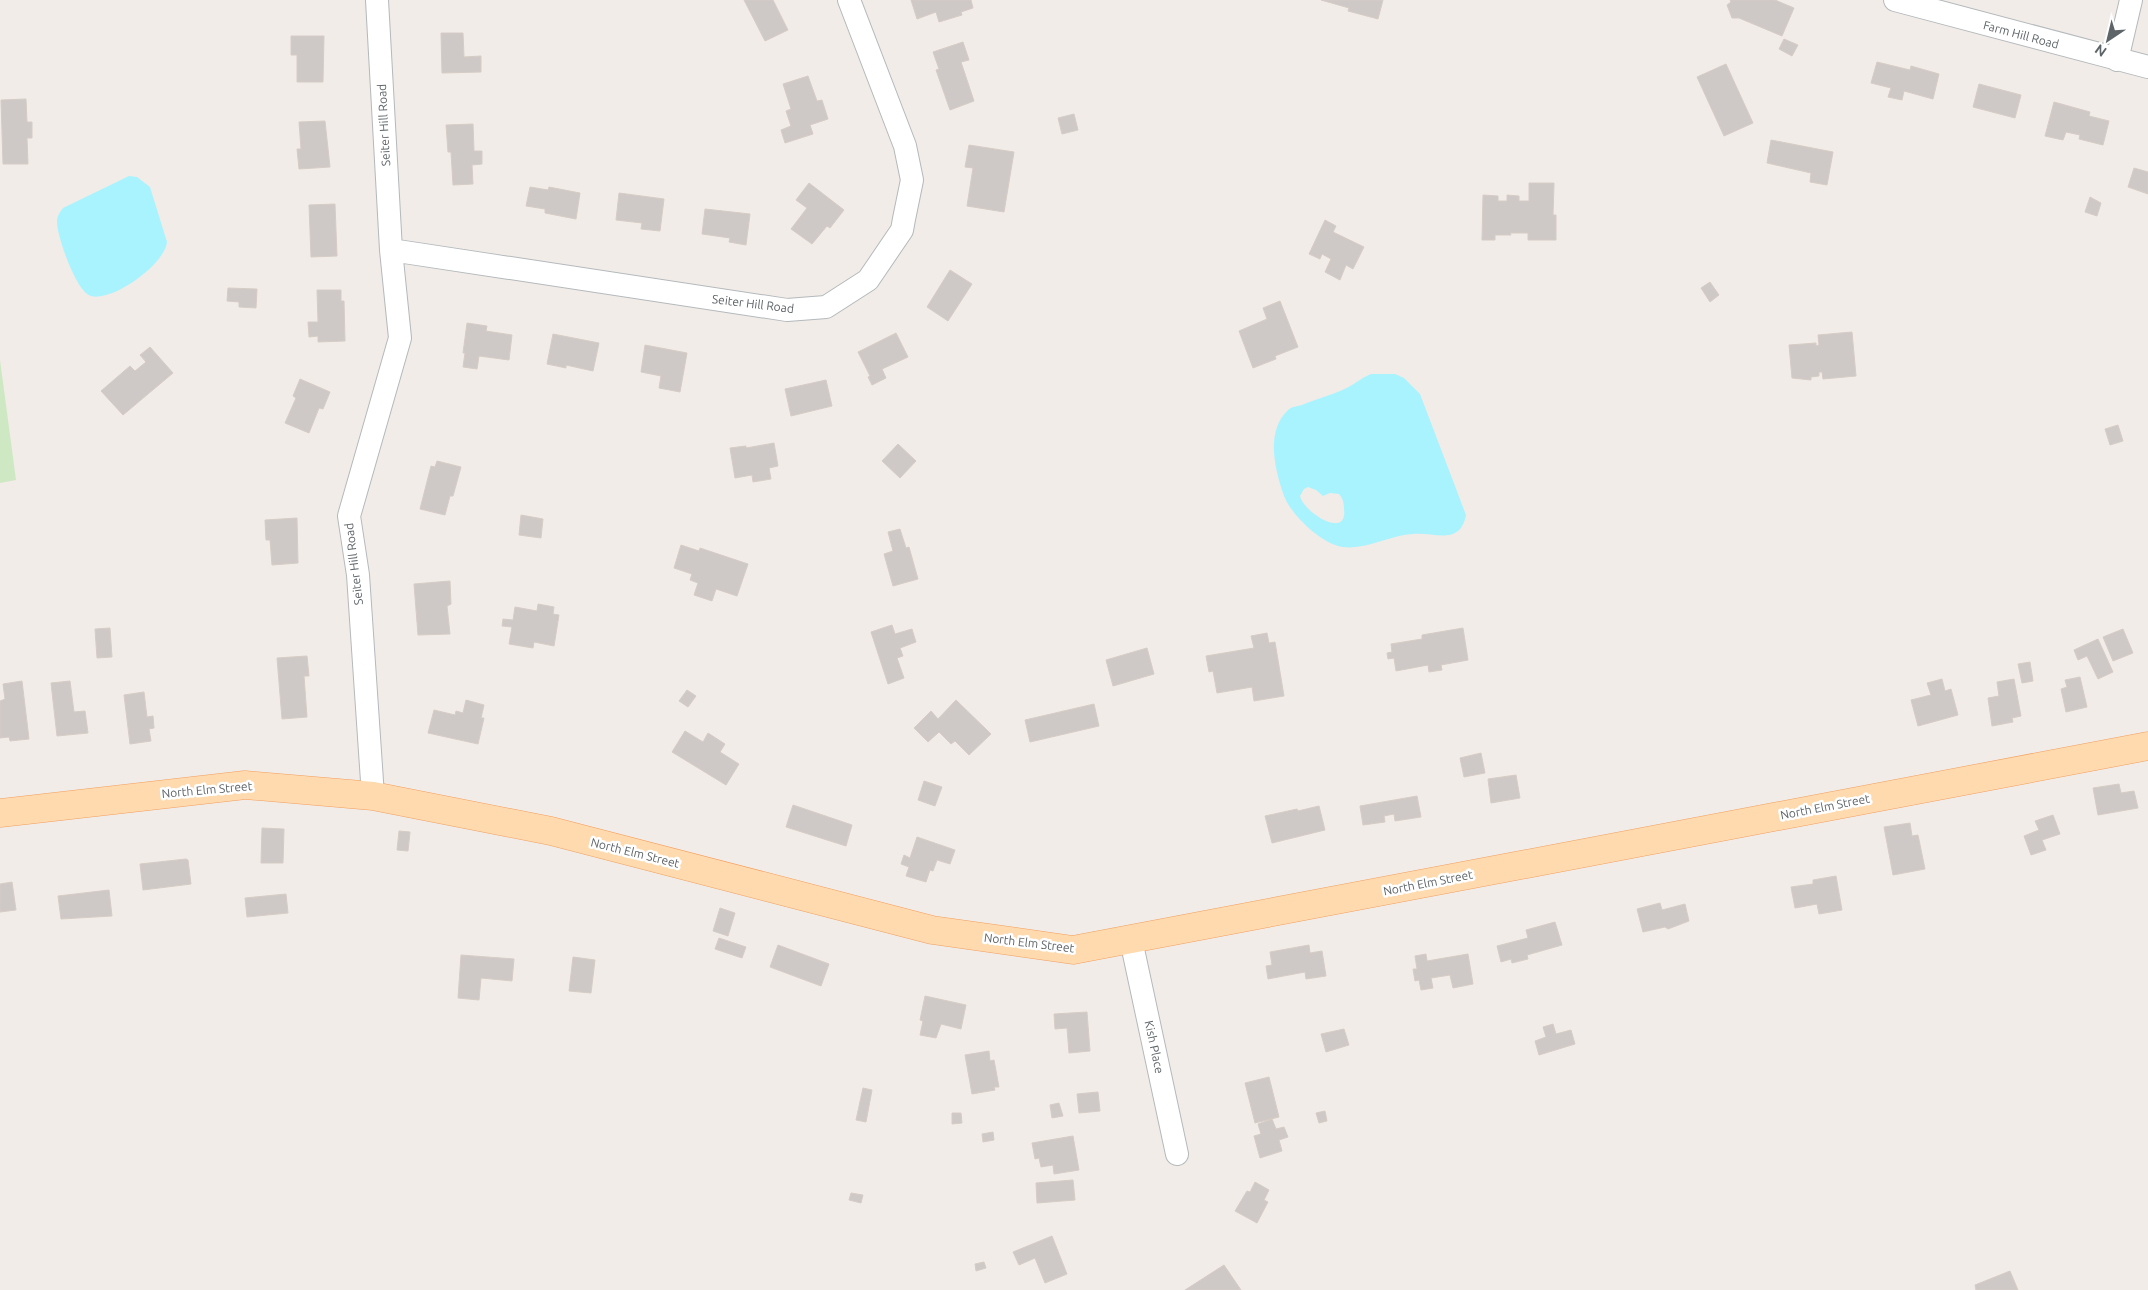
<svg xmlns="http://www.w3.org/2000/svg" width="2148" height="1290" font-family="Ubuntu,sans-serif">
	<rect width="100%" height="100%" fill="#f1ece7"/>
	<path fill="#cfe8c4" d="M0,360L16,480L0,483Z"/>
	<path fill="#a9f3ff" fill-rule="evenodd" d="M129,176L137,177L150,187L167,242C165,264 113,302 91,296C76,292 57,236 57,222C57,216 60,212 63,208Z
		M1371,374H1395L1404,378L1420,394L1466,515C1460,546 1435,532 1413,534C1390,535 1366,550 1343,547C1323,545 1291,515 1284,496C1275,470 1265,432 1288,410C1291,407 1298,406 1302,405C1318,398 1337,394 1352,385C1359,381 1363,377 1371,374ZM1308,487L1316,490L1323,496L1330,493L1339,494C1343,499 1344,503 1344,509C1348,540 1304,513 1300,496L1304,489Z"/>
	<path fill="#cec9c6" stroke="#d6ccc5" d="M744,0H773L788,30L765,41Z
		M911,0H971L973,8L961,12L962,15L939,22L936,12L917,19Z
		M1321,0H1383L1378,19L1348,11L1349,8Z
		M1730,0H1775L1794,8L1782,36L1739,18H1732L1727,5L1731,2Z
		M441,33H463L464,57L481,56V72L442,73Z
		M291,36H324L323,82H297V55H291Z
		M1784,39L1798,45L1792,56L1779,49Z
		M963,42L969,60L961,62L974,101L950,110L936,70L939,69L933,52Z
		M1877,62L1910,70L1911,66L1939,74L1933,99L1904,91L1902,100L1888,97L1891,88L1871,83Z
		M1726,64L1753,123L1724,136L1697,77Z
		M808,76L817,101L822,100L828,119L810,125L813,134L785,143L781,130L791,126L786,111L791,109L783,84Z
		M1979,84L2021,95L2015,118L1973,107Z
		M26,99L27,122H32V138H27L28,164H3L1,100Z
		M2054,102L2090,112L2089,116L2109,121L2103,145L2079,139L2080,135L2066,132L2063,140L2045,136Z
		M1074,114L1078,130L1062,134L1058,118Z
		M325,121L330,167L299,169L297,149H301L299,122Z
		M473,124L474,151H482V164L472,165L473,184L453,185L451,152H448L446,125Z
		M1771,140L1833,152L1827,185L1810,182L1811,173L1767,163Z
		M969,145L1014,152L1004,212L967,206L973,168L965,167Z
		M2134,168L2148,172V194L2128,187Z
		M809,183L844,210L830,228L827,226L812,244L791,229L807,208L796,200Z
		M1529,183H1554L1553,215H1556V240H1528V233H1510L1511,235H1495V240H1482L1483,195L1498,196V201H1507V195L1519,196V201H1529Z
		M530,187L548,190L549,187L580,193L576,219L545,213V209L526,206Z
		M619,193L664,199L660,231L641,229L642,223L616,220Z
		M2090,197L2101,203L2097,216L2085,212Z
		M335,204L337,256L311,257L309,205Z
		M705,209L750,214L746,245L729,242L730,238L702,234Z
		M1325,220L1336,226L1333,232L1364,247L1353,269L1346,265L1340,280L1325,272L1331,259L1322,254L1320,259L1309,254Z
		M950,270L972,284L948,321L927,307Z
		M1710,282L1719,295L1710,302L1701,288Z
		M228,288L257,289L256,308L239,307V302L227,301Z
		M317,290H341V301H344L345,341L318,342V336L309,337L308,322H318Z
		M1280,301L1298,347L1275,356L1276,359L1253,368L1239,331L1267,319L1263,308Z
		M467,323L487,326L486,331L512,335L509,360L479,356L477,369L463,367L465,353H463Z
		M1852,332L1856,376L1823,379L1822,372H1819V376L1811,377V380L1792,378L1789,345L1816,343V346L1819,345L1818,335Z
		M896,333L908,357L882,369L886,378L872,385L868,377L870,376L858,352Z
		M553,334L599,343L593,371L566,365V368L547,364Z
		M645,345L687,353L680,392L659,388L661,376L641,372Z
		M150,347L173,373L123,415L101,391L130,366L135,371L146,362L140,355Z
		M300,379L330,392L323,409L319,408L309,433L285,423L296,398L293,396Z
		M826,380L832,406L791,416L785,389Z
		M2118,425L2123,441L2110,445L2105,429Z
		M774,443L778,466L769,468L771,479L753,482L752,475L735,478L730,448L746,446V448Z
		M898,444L916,461L900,478L882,461Z
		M437,461L461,467L453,496H450L445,515L420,509L431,466L435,467Z
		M521,515L543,519L541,538L519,535Z
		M297,518L298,563L272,565L270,540H266L265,520Z
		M900,529L906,548L909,547L918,579L893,586L884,554L893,551L888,532Z
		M681,545L699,551L700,548L748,564L737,596L716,589L712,601L694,595L698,583L690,580L692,574L674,568Z
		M450,581L451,604L447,606L450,634L418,635L414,584Z
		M538,604L554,607L553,614L559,615L554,646L534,642L533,648L509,644L512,627L502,626L503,619L513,620L515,607L537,611Z
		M892,625L895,634L912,629L916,642L900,648L903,656L897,658L904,678L888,684L871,632Z
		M110,628L112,657L97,658L95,629Z
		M1463,628L1468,660L1441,665L1442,670L1429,672L1428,665L1396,671L1394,658L1388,659L1387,653L1392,652L1391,644L1422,639V635Z
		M2123,629L2133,653L2113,661L2103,637Z
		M1267,633L1269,643L1275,642L1284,696L1254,701L1252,687L1217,693L1213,671L1209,672L1206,656L1254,648L1251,636Z
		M2098,639L2113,672L2098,679L2087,656L2078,660L2074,650Z
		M1147,648L1154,674L1113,686L1106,660Z
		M307,656L309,676H304L307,717L282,719L277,658Z
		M2030,662L2033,681L2022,683L2018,664Z
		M2080,677L2087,707L2066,712L2061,689L2067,687L2065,680Z
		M1942,679L1945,691L1951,689L1958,715L1918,726L1911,700L1931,695L1927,683Z
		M2014,679L2021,716L2012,718L2013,722L1992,726L1988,698L1999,696L1997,682Z
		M22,681L29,739L10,741L9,737L0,738V701L5,699L3,684Z
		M70,681L74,712L85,711L88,733L57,736L51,683Z
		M687,690L696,696L688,707L679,701Z
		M144,692L147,717L153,716L154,728L149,729L151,741L130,744L124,695Z
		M466,700L484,705L481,718H484L478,744L428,733L434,710L455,715L456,711L463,713Z
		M956,700L991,734L969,755L955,741L951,744L939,732L928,742L914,728L931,711L938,719Z
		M1094,704L1099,726L1030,742L1025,720Z
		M685,731L703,742L708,733L725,744L720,752L739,764L726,785L672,752Z
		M1481,753L1485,773L1464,777L1460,758Z
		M1516,775L1520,798L1491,803L1488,779Z
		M924,781L942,787L935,806L918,800Z
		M2119,784L2121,793L2134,791L2138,808L2098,815L2093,788Z
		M1417,796L1421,817L1395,821L1394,814L1384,816L1385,822L1363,825L1360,806Z
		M793,805L852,825L846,846L786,827Z
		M1319,806L1325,830L1272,843L1265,816L1297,809L1298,811Z
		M2053,815L2060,834L2042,840L2046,850L2031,855L2024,836L2039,830L2035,821Z
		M1910,823L1912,836L1918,835L1925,869L1893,875L1884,827Z
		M262,828L284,829L283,863H261Z
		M399,831L410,832L408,851L397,850Z
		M917,837L955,850L950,864L937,860L933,871L930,870L926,882L906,876L909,867L901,864L904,855L910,858Z
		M186,859L188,860L191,884L143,890L140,864Z
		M1836,876L1842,910L1819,914L1817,904L1795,908L1791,887L1813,884V880Z
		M12,882L16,910L0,912V884Z
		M109,890L112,916L61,919L58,896Z
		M286,894L288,913L247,917L245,898Z
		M1660,903L1662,910L1685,904L1689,921L1668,929L1665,927L1643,932L1637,909Z
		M720,908L735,913L728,936L713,931Z
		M1555,922L1562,945L1527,955L1528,959L1512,963L1511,959L1501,962L1497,946L1528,938L1526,930Z
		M719,938L746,947L742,958L715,949Z
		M778,945L829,964L821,986L770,967Z
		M1309,945L1310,953L1322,951L1326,976L1306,979L1305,972L1268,979L1266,966L1272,965L1270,952Z
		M1426,954L1427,961L1468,954L1473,984L1453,988L1450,975L1431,978L1433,988L1421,990L1419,980L1415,981L1413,969H1417L1415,956Z
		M461,955L514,959L512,981L481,978L479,1000L458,998Z
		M573,957L595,960L591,993L569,991Z
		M925,996L966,1005L961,1029L941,1024L936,1038L920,1035L923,1021L920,1020Z
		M1087,1012L1090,1051L1069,1053L1067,1028L1055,1029L1054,1014Z
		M1553,1024L1556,1034L1571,1030L1575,1044L1539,1055L1535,1041L1546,1037L1543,1027Z
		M1344,1029L1349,1045L1326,1052L1321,1034Z
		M989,1051L990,1061L994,1060L999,1087H994L995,1090L972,1094L965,1055Z
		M1269,1077L1279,1117L1255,1123L1245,1083Z
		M863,1088L872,1090L866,1122L856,1120Z
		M1098,1092L1100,1111L1079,1113L1077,1094Z
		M1059,1103L1063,1116L1052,1118L1050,1105Z
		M1325,1111L1327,1121L1319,1123L1316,1113Z
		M952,1113H961L962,1123L952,1124Z
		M1272,1119L1276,1129L1284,1127L1288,1137L1279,1140L1282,1151L1260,1158L1254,1136L1261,1134L1258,1124Z
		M993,1132L994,1140L983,1142L982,1134Z
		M1073,1136L1079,1170L1054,1174L1053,1165L1041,1167L1039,1158L1035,1159L1032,1143Z
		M1073,1180L1075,1200L1037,1203L1036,1183Z
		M1255,1182L1269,1190L1264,1200L1268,1202L1257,1223L1235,1211L1247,1191L1250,1192Z
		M851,1193L863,1195L861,1203L849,1200Z
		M1052,1236L1067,1274L1045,1283L1035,1258L1019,1265L1013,1252Z
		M984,1262L986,1268L976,1271L975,1264Z
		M1224,1265L1241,1290H1185Z
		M2010,1271L2018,1290H1976L1975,1285Z"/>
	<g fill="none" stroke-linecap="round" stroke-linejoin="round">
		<defs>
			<path id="minor" d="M377,0L391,250L787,310L826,307L868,280L902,230L904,219L912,180L905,146L849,0
				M1895,0L2148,67
				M2117,60L2131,0
				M373,796L358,575L349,516L400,338L391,250
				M1131,940L1177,1154"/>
			<path id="major" d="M0,813L245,785L373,796L551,831L932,930L1073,950L2148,746"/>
		</defs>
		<use href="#minor" stroke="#b4b9bc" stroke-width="24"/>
		<use href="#major" stroke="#f39e5e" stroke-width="29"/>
		<use href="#minor" stroke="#fff" stroke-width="22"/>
		<use href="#major" stroke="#ffdaae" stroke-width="28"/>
	</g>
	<g text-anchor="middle" stroke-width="5" stroke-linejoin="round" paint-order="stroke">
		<g font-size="12" fill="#5e6568" stroke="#fff">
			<text transform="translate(2021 35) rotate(15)" y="4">Farm Hill Road</text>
			<text transform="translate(384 125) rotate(-93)" y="4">Seiter Hill Road</text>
			<text transform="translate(753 304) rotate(7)" y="4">Seiter Hill Road</text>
			<text transform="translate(354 564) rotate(-97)" y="4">Seiter Hill Road</text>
			<text transform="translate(207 790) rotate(-5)" y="4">North Elm Street</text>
			<text transform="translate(1825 807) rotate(-11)" y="4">North Elm Street</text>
			<text transform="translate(635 853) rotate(14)" y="4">North Elm Street</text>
			<text transform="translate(1428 883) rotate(-11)" y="4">North Elm Street</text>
			<text transform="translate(1029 943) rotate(7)" y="4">North Elm Street</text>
			<text transform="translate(1154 1047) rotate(78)" y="4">Kish Place</text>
		</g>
	</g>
	<g transform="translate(2108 40) rotate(215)" stroke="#ffffff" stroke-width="4" paint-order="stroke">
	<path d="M0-4L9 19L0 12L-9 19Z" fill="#5e6568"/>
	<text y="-8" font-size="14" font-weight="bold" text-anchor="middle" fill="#5e6568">N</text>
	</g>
</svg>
